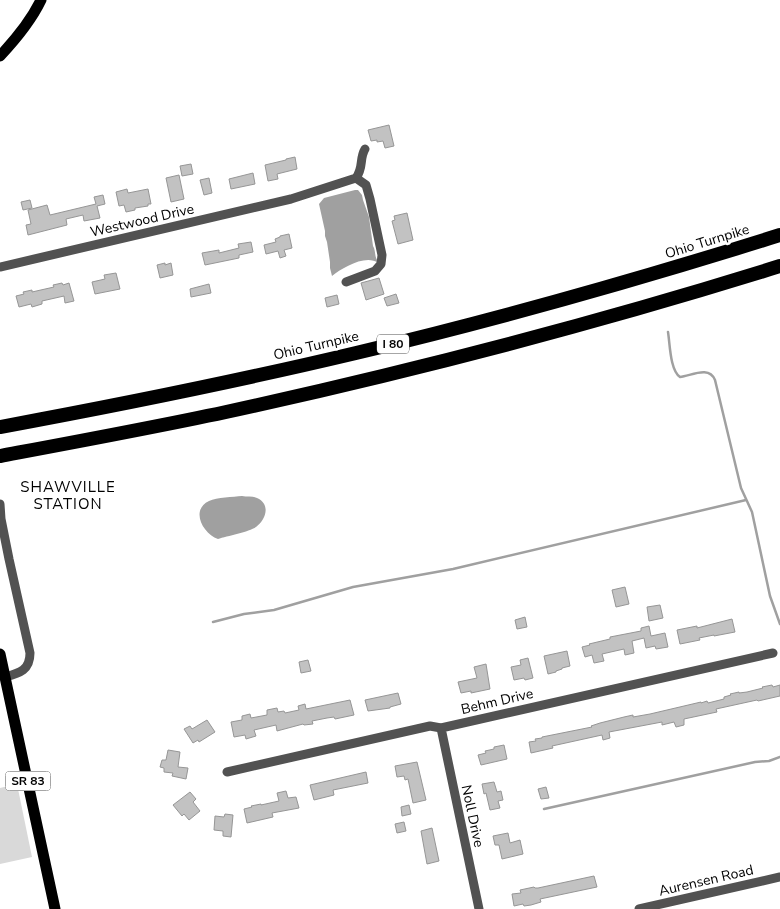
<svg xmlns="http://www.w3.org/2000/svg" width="780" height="909" font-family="'Nunito Sans',sans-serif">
	<rect width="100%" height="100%" fill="#fff"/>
	<path fill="#d9d9d9" d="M17,784L32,857L0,864V788Z"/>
	<path fill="#a0a0a0" d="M355,190H358L362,195L363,200L369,217L373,246C376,250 374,257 378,261V263C366,254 342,268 332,276L330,268V262L327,242L325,236V231L319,204L324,198Z
		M242,496C247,497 253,496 257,498C271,504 266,520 256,527C249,532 227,536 218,539C203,534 190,510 209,501C217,497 233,497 242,496Z"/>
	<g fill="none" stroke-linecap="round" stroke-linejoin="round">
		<path stroke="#a0a0a0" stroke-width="2.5" d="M668,332C670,344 670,370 680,377C693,375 709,366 715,380L741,488L752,512L770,596L780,624
			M213,622L244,614L274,610L353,587L453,569L746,500
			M544,809L755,762L769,761L780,757"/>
	</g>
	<path fill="#c2c2c2" stroke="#969696" d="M389,125L394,146L385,148L383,141L377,142V140L371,141L368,130Z
		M295,157L297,169L277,174L278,179L268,181L265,165L286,160V159Z
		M191,164L193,174L182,176L180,166Z
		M253,173L255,184L231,189L229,179Z
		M179,175L184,199L171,202L166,178Z
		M209,178L212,193L204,195L200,180Z
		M127,189L128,193L148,189L151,204H148V206L135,208V210L126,212L124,205L119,206L116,192Z
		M103,195L105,204L97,206L100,218L84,221L83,215L66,219L67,225L28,235L26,225L31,224L28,210L47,205L50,215L96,204L94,197Z
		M30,200L32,208L23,210L21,202Z
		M407,213L413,240L398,244L392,221L395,220L394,216Z
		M289,234L292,248L284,250L286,256L280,258L278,251L266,254L264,245L276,242L275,239L280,237V236Z
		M251,242L253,252L239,255V258L205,265L202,253L219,250V253L239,248L238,244Z
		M165,263V265L171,263L173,275L160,278L157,265Z
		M116,273L120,289L95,294L92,282L105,279L104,275Z
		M379,278L384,294L366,300L361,283Z
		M62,283L63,285L69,283L74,301L65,303L64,296L42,301V304L32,307L31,304L19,307L16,296L24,294L23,292L32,290V292L54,287L53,285Z
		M209,284L211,293L191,297L190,289Z
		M396,294L399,303L387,306L384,298Z
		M337,295L339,304L327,307L325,298Z
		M625,587L629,604L616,607L612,590Z
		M660,605L663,618L649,621L647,607Z
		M525,617L527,627L517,629L515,620Z
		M732,619L735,632L714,636V635L699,638L700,640L680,644L677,630L697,626V628Z
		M649,626L651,636L665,633L668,647L656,649L655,646L646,648L644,638L632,641L634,653L625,655L624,649L602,654L604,661L594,663L592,655L585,657L582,647L590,645L589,644L610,639V637L641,631V628Z
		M567,651L570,666L562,668V669L556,671V672L548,674L544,656Z
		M528,658L533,678L525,680L524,678L514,680L511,667L521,665L520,660Z
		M308,660L311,671L301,673L299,662Z
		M486,664L490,689L471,693V691L461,693L458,682L477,678L474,667Z
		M772,685L773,687L780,685V696L758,701L757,700L716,709L717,712L684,719V725L676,727L674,722L662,725V722L609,732L610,738L603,740L602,735L552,746L553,748L531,753L529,742L536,741L535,739L542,738V737L592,727L591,726L600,723L624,717L633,715V717L650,714L701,702V703L707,701L708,703L724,699V697L731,695L730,694L739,692V693L747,692L763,688L762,687Z
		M398,693L401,704L390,707V708L368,711L365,700Z
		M350,700L354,715L335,719L334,717L327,718L312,721L313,724L304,725L303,724L277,731L276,725L254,730L256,736L246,739L245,735L234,737L231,722L242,720V716L250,714L251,718L267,715V710L277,708L278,712L284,711L285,713L299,710L298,706L305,704L306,709Z
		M207,720L215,732L199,742L198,740L193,743L184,729L190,726L192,729Z
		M504,745L507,759L481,765L478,755L486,753L485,751L494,749V747Z
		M168,750L180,752L178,767L188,768L186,779L172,776L173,773L164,772V768L160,767L162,760H166Z
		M417,762L426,800L413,803L408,779L405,780L404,776L397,777L395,766Z
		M366,772L368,783L333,790L334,795L314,800L310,785Z
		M494,782L497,792L501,791L503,800L498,801L500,808L490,810L486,793L484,794L482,784Z
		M546,787L549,798L541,799L538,789Z
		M286,791L288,798L296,797L299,808L272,813L273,817L247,823L244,809L252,807L251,806L261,804V805L279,801L277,793Z
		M190,792L196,799L193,802L200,811L189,820L184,814L182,816L173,805Z
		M409,805L411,814L402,816L401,807Z
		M225,814L233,815L231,837L223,836V831L214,830L215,816L224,817Z
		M404,822L406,831L397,833L395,824Z
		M432,828L439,861L427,864L421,831Z
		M508,833L510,843L520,840L523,854L502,859L499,845H495L493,836Z
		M594,876L597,887L540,899L541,902L531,905L524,906L523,904L514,906L512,894L521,893L520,890L534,887L535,888H538Z"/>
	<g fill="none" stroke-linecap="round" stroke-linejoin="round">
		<path stroke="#525252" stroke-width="9" d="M0,267L291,199L356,178C364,167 359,159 365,149
			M346,282L375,271L381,264L382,255L370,199L366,185L356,178
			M0,504L1,519L9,559L30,653C30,670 20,673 5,677
			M441,728L479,909
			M227,772L430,726L441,728L773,653
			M639,909L780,877"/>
		<path stroke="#000" stroke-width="11" d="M0,56C16,39 31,21 41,0
			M0,654L55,909"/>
		<path stroke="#000" stroke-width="14" d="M0,427C119,405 238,381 356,353C499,319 640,279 780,235
			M0,456C75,442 151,428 226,412C413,371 598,323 780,266"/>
	</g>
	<g text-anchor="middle" stroke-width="5" stroke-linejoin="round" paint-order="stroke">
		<g fill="#fff" stroke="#4c4c4c" stroke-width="1">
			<rect x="377" y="334.5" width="32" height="19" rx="4"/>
			<rect x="5.5" y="771.5" width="45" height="19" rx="4"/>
		</g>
		<g font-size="12" font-weight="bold" fill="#000">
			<text x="393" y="348">I 80</text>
			<text x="28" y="785">SR 83</text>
		</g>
		<g font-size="14" fill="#000" stroke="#fff">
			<text transform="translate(142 220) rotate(-13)" y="5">Westwood Drive</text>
			<text transform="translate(707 241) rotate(-17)" y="5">Ohio Turnpike</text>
			<text transform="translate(316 345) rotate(-13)" y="5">Ohio Turnpike</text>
			<text transform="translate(497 701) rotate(-13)" y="5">Behm Drive</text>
			<text transform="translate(473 816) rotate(78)" y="5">Noll Drive</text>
			<text transform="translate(706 880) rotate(-13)" y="5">Aurensen Road</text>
		</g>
		<g font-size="15" letter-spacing="1" fill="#000" stroke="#fff">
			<text x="68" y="492">SHAWVILLE<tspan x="68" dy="17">STATION</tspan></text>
		</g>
	</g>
</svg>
